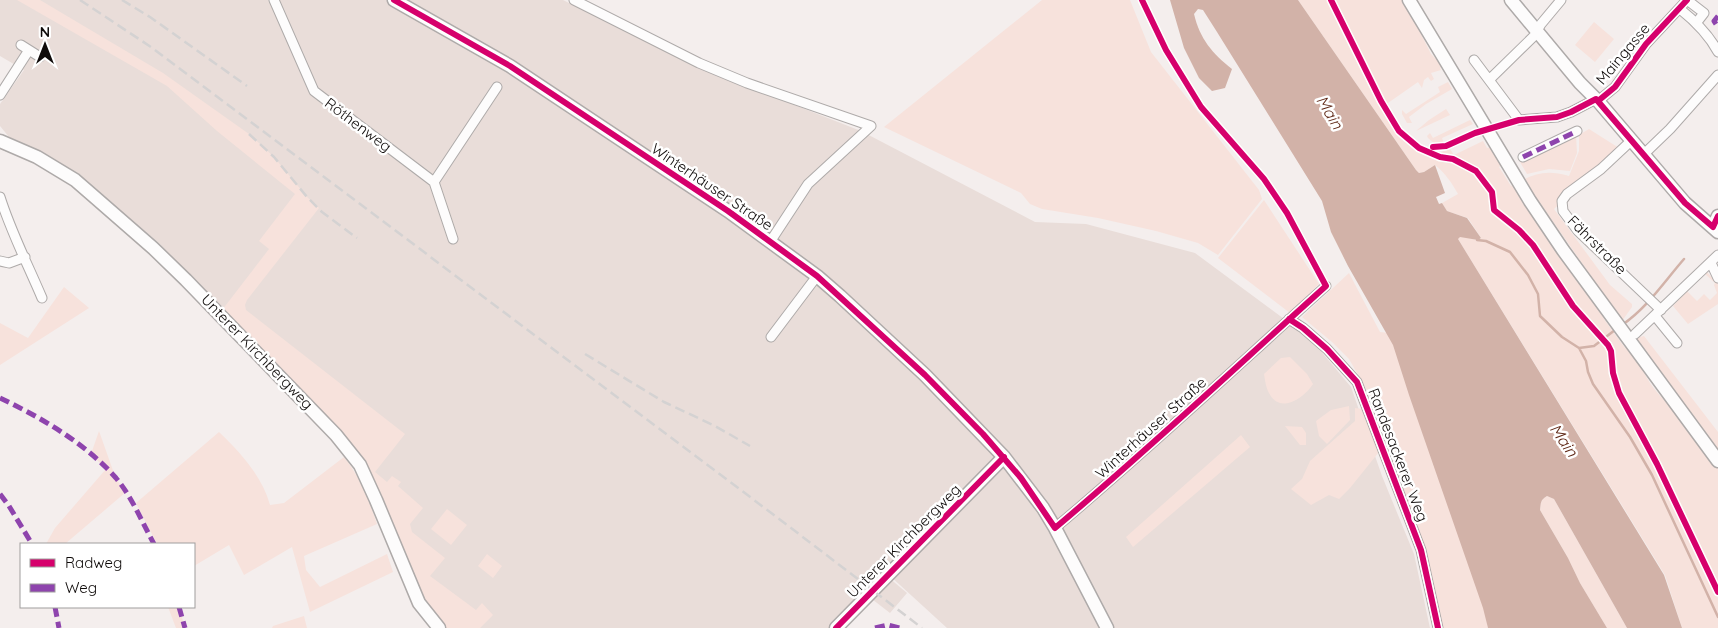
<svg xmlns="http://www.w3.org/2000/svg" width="1718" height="628" font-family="Quicksand,sans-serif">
	<rect width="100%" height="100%" fill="#f4eeed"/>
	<path fill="#e9ddd9" d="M0,0H563L698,67L861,131L1035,222L1086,224L1195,253L1299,330L1319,349L1351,387L1382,476L1414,554L1430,628H947L889,575L888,577L907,593L890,613L868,596L836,628H439L360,465L219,314L160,244L77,174L42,152L9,137L0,126V104L24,70L0,56Z"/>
	<path fill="#f7e2dc" d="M17,0H40L163,73L249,134L274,157L307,197L319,208L247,300L245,305L246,310L405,434L375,472L387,482L392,476L401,482L398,486L423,508L410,524L412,532L445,558L430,576L476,610L482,603L493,615L480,628H439L432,622L360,465L219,314L269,249L259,241L295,194L217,131L167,86Z
		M1042,0H1130L1151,52L1259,190L1262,199L1218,255L1198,243L1156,231L1098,218L1042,209L1030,204L1021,193L884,127Z
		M1298,0H1404L1431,54L1443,66L1440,68L1441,70L1431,73L1434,79L1431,81L1428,77L1424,80L1422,88L1418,82L1388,103L1391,111L1389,112C1406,138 1411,141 1438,153L1450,149L1454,155L1483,141L1487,148L1491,147L1502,165L1499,167L1511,186C1533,174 1544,169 1569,176L1579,151V135L1589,129L1619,148L1554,209L1610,285L1632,304V307L1622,321L1536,197L1523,205H1525L1602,311L1604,319L1625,348C1638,355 1642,371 1650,383C1657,393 1665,402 1675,409L1718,468V587L1680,506L1676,508L1718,598V628H1682L1665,575L1458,239L1460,236L1478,240L1481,238L1468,218L1447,211L1442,203L1458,194C1452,183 1445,173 1435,165L1424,172L1419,173L1416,170Z
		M1594,22L1614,39L1595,62L1575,45Z
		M1448,82L1452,89L1426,104L1409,117L1412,123H1407L1402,114V110L1406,114L1440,92L1438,87Z
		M1446,109L1450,115L1416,131L1429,120Z
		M1470,120L1473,124L1442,138L1444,144L1436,145L1428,138L1427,136L1430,133L1433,138Z
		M1576,135L1577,153L1570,171L1549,169L1527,174L1520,162Z
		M1264,200L1319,284L1290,313L1218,258Z
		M1707,272L1718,284V304L1688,324L1673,306L1687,291L1697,301L1704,294L1710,300L1717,293L1714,285L1715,283L1705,274Z
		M1349,273L1380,332L1399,334L1484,607L1488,628H1443L1434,588L1393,462L1381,415L1349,359L1332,342L1302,317Z
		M64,287L89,308L0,365V323L28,338Z
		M1644,336L1718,432V450L1638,342L1636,338Z
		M1290,357L1307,374L1313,384C1304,398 1280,415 1269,393C1266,388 1265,380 1264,374L1281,358Z
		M1349,406L1350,420L1327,444L1319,436L1316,421L1331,410Z
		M1355,408L1363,409L1379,452L1350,488L1339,499L1329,495L1311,505L1291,489L1302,479L1310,461L1355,421Z
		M1285,426L1302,427L1306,433V445H1300Z
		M99,431L116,479L126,492L65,544H46L55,528L106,469L91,454Z
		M219,432C240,452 262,476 270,505L284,503L344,457C360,477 369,500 377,524L304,556L306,570L320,587L387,554L393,572L310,612L292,547L244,575L229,545L194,566V544H157L136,503Z
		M1241,435L1250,447L1133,547L1126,537Z
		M1547,496L1554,499L1627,628H1607L1580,583L1568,558L1540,510C1541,503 1540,500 1547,496Z
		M447,509L467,525L451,545L431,529Z
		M487,554L502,566L493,578L478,566Z
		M168,607H179L185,628H176Z
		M304,616L307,628H272L273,626Z"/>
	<path fill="#d2b2a8" d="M1170,0H1298L1416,170L1419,173L1424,172L1435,165L1445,193L1436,197L1439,204L1442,203L1447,211L1467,218L1481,238L1478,240L1460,237L1458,239L1664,575L1682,628H1627L1554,499L1547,496C1540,500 1541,503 1540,510L1568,558L1580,583L1607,628H1488L1483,608L1409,395L1393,345L1348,266L1331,232L1322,201L1217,32L1203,10L1198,9L1194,14C1200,39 1212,53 1232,69L1225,88L1212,91L1199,78L1184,48Z"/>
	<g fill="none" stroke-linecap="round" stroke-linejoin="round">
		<path stroke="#d2b2a8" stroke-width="2.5" d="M1477,240L1486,241L1510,252L1528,275L1538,294L1540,316L1562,337L1579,348L1586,361L1588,372L1593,384L1630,437L1652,475L1718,617
			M1622,325C1647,308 1664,282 1684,259
			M1579,348L1594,346L1615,330"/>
		<defs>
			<path id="street" d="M274,0L314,91L434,182L453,239
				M574,0L699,63L747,83L871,126L808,184L770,242
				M1687,0L1704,13L1697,22
				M1680,9C1695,21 1709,35 1718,52
				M21,45L40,57
				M1474,60L1519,120L1557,117L1571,112L1596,99
				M1489,80L1534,36L1541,24L1561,0
				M0,95L29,50
				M1598,101L1615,87L1646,44L1687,0
				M1632,140L1601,169L1567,194L1562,201L1563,211L1578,231L1661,310
				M1644,154L1670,129L1718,75
				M1523,157L1577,131
				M434,182L497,87
				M0,197C11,232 28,265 42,298
				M0,261L9,263L25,257
				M1711,263L1718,278
				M1655,316L1677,343
				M1289,319L1303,328L1327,349L1357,382L1421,550L1438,628
				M1635,334L1718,255
				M771,337L817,276
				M1055,528C1148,450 1236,367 1326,286"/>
			<path id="secondary" d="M394,0L510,66L728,211L817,276L840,296L925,375L1004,457L1043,508L1055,528L1107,628
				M1409,0L1530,201L1563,250L1718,461
				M1511,0L1580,83L1598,101L1685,203L1718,232
				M0,141L37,157L75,180L98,200L153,248L186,280L336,435L360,465L376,500L419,603L439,628
				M1713,227L1718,216
				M836,628L1004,457"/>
		</defs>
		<use href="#street" stroke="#aeaaa9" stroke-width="11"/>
		<use href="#secondary" stroke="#aeaaa9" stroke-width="15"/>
		<use href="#street" stroke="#fdfcfc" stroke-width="9"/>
		<use href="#secondary" stroke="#fdfcfc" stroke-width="12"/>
		<path stroke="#d4d2d2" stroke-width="2.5" stroke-dasharray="10 5" stroke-linecap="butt" d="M80,0L151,47L774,515L922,628
			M122,0L150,17L247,86
			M249,134L274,157L307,197L322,212L357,238
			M585,354L664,402L715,426L750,446"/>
		<path stroke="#8e44ad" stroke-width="5" stroke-dasharray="10 5" stroke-linecap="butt" d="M1718,16L1714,21L1718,27
			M1523,157L1577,131
			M0,398C42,418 85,443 116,478C132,497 142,522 154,544
			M0,494L9,506L32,544
			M55,607L59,628
			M179,607L185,628
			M875,628L888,625L900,628"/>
		<defs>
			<path id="cycleway" d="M394,0L510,66L728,211L817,276L925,375L983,434L1021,478L1055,528C1148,450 1236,367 1326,286L1287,213L1264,179L1201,107L1166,50L1142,0
				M1331,0L1381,101L1399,131L1419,148L1440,157L1453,159L1476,171L1492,192L1494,210L1519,230L1533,245L1573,306L1608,345L1611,351L1613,373L1619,393L1657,464L1718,592
				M1598,101L1615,87L1646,44L1687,0
				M1433,147L1446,146L1475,133L1519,120L1557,117L1571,112L1596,99L1685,203L1713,227L1718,216
				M1289,319L1303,328L1327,349L1357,382L1421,550L1438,628
				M836,628L1004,457"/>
		</defs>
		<use href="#cycleway" stroke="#fff" stroke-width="9"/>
		<use href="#cycleway" stroke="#d6006c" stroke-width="6"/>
	</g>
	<g text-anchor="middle" stroke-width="5" stroke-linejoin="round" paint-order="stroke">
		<g font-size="15" fill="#0f0b0a" stroke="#fff">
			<text transform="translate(1623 54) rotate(-50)" y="5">Maingasse</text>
			<text transform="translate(358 125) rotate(37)" y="5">Röthenweg</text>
			<text transform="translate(712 187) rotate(34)" y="5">Winterhäuser Straße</text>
			<text transform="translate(1597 245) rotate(45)" y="5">Fährstraße</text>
			<text transform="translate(257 352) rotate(46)" y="5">Unterer Kirchbergweg</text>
			<text transform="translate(1151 428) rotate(-42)" y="5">Winterhäuser Straße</text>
			<text transform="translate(1398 455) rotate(69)" y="5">Randesackerer Weg</text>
			<text transform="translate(904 541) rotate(-45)" y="5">Unterer Kirchbergweg</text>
		</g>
		<g font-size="16" font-style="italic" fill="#5d2513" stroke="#fff">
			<text transform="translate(1330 112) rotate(59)" y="6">Main</text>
			<text transform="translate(1564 440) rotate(55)" y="6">Main</text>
		</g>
	</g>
	<rect x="20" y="543" width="175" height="65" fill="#ffffff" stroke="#9f9d9d"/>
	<rect x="30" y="559" width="25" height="8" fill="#d6006c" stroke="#9f9d9d"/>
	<text x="65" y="568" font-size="15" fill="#0f0b0a">Radweg</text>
	<rect x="30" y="584" width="25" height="8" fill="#8e44ad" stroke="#9f9d9d"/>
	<text x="65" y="593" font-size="15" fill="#0f0b0a">Weg</text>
	<g transform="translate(45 45)" stroke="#ffffff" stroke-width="4" paint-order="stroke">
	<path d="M0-4L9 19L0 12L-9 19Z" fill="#0f0b0a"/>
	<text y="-8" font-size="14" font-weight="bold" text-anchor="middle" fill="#0f0b0a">N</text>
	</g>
</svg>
